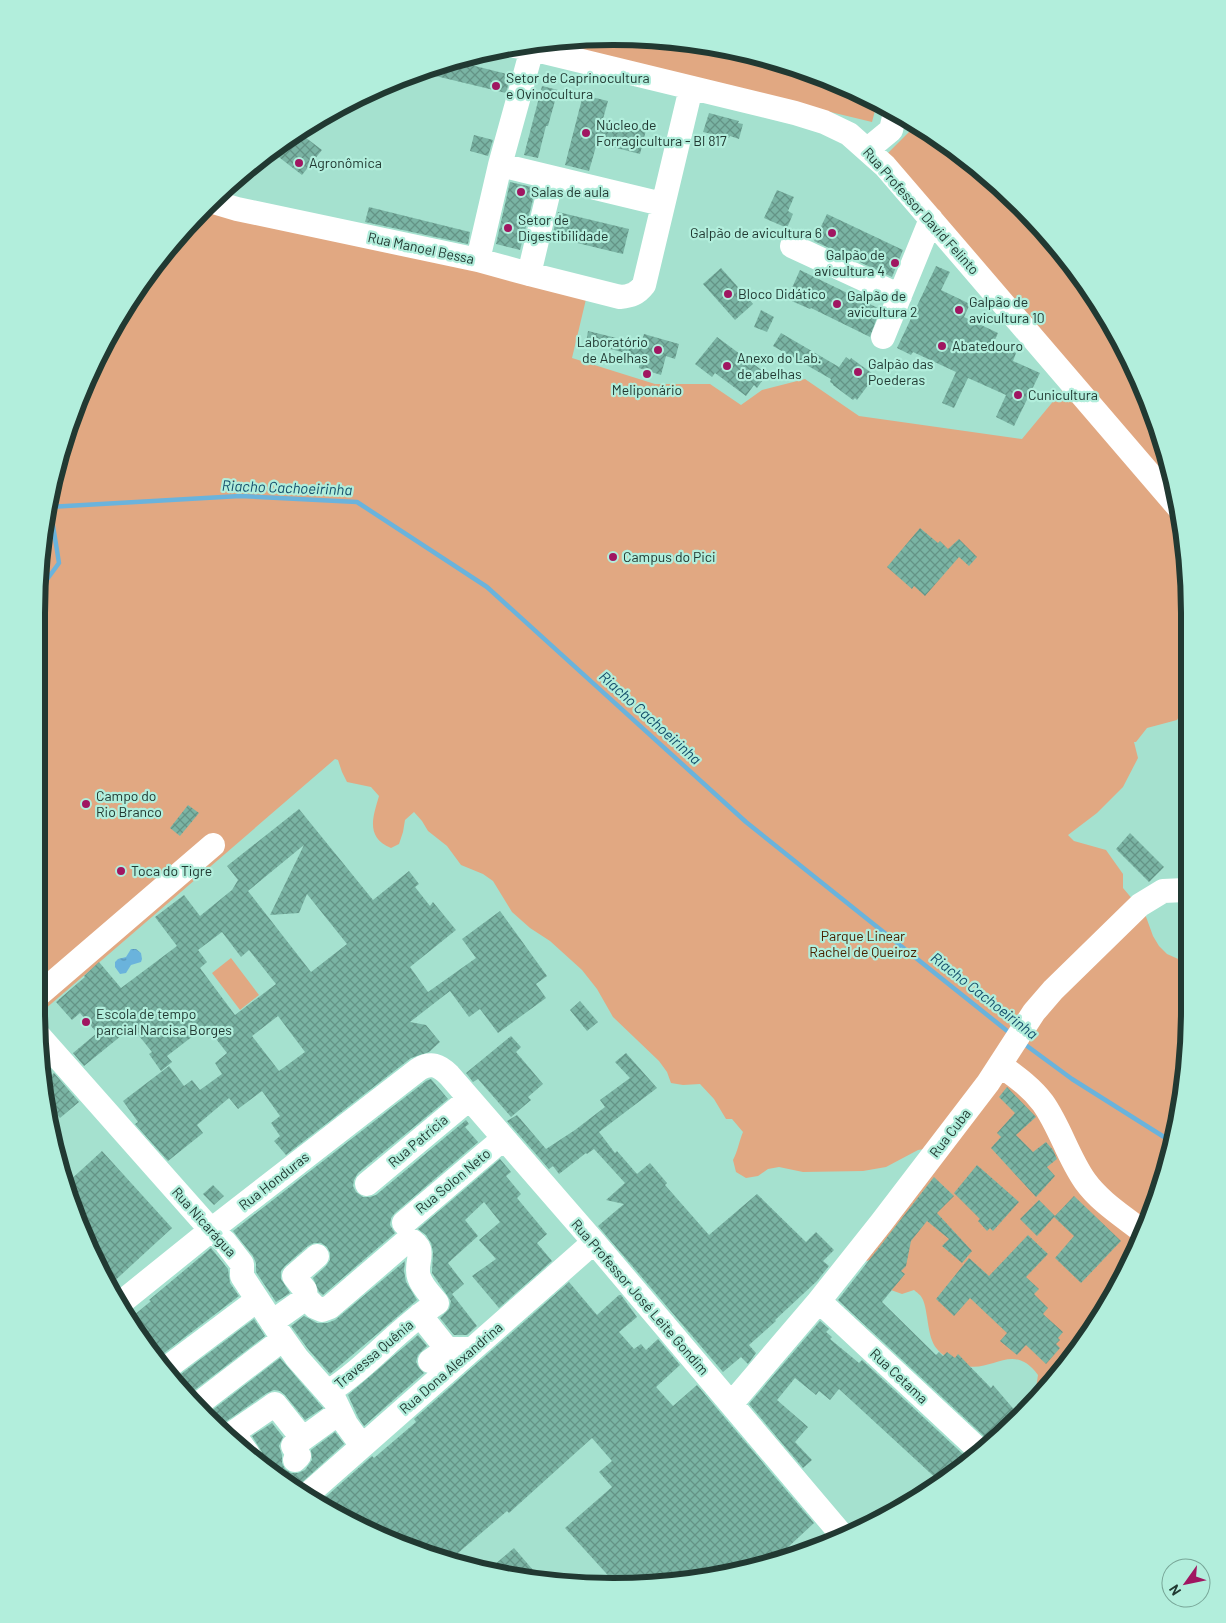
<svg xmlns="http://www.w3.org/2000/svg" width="1226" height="1623" font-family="Barlow,sans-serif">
	<defs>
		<pattern id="water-ripples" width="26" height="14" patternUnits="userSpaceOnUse" patternTransform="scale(1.25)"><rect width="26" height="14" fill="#6ab3dc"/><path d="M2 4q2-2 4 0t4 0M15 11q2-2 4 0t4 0" fill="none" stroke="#5793b3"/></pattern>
		<pattern id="building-cross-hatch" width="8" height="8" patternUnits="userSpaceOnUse" patternTransform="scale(1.25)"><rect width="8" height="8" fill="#7ab4a4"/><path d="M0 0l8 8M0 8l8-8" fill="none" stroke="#649386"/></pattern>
	</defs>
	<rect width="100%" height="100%" fill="#a5e1cf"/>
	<path fill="#e1a882" d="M613,36L725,47L833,80L877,103L872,122L544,43Z
		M910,131L933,133L1021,205L1092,292L1159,427L1174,493L886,155Z
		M204,206L587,295L572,358L655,384H710L741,405L762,390L805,379L859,416L1022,439L1065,387L1178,509L1185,538V705L1177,720L1147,728L1136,742H1134L1138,758L1123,787L1097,813L1068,835L1074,841L1106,850L1123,874V888L1145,914L1153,936L1159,946L1167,954L1185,962V1086L1159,1196L1112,1299L1046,1390L1028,1407L1029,1397L1036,1388L1038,1375C1012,1339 990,1377 960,1364C933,1352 931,1344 927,1317C926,1311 925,1303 922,1298C921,1295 916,1292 914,1290L902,1294L891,1290L871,1260L854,1263L930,1148L918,1150L886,1167L863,1171L803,1172L779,1167L768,1169L758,1176L746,1178L736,1172L733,1160C738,1151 739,1141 743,1132L732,1119H726L714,1099L700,1084L683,1085L671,1083L667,1072L659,1061L613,1017L597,989L582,970L550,941L530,928L512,912L493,881L483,874L461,865L447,846L428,831L422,821L414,812L405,820L403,832L399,844L391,848C365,837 373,817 379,796L371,787L347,782L342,772L338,760L335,759L37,1016V576L56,463L96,358L155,262Z
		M231,958L259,995L240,1010L212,973Z"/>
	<path fill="url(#water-ripples)" d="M131,949H136L141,953L142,959L141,962L131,965L126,973L120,974L115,967V962L118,959L126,957Z"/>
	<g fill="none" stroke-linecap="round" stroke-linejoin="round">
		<path stroke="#6ab3dc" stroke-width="4.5" d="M49,507L240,496L357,502L487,587L746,822L1011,1034
			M37,593L59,563L50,507
			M1023,1043L1072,1079L1172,1142"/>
	</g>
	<path fill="url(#building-cross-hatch)" fill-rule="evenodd" d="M455,61L511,75L506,93L419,72Z
		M542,86L558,90L548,126H546L538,158L524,155Z
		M583,95L608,101L603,119L646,130L640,154L597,143L589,171L565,165Z
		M709,113L739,121L738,123L743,124L739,139L730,136L729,138L703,132Z
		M297,131L322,150L302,175L271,151Z
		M474,135L493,140L488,156L470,151Z
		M510,182L536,188L520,250L496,244Z
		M777,190L794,197L788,211L793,214L787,228L764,218Z
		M369,207L470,232L468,244L365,222Z
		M558,212L629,229L623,254L552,237Z
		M827,214L903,250L892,277L814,241Z
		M936,266L950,272L941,290L970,304L964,317L998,333L994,342L1016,353L1013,361L1040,373L1014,426L996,417L1006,395L968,378L954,408L942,403L956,372L913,352L911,355L897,348Z
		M721,268L753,304L735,320L703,284Z
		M800,270L880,309L870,337L811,308L810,309L787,299Z
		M761,310L774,317L767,332L754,327Z
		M588,331L641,344L644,334L679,344L675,359L666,356L661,375L639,368V365L635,364L638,356L586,343Z
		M781,333L839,367L846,357L850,360L851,358L873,374L872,375L874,377L857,400L855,398L853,400L833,385V384L830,382L831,379L773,346Z
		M717,337L767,374L757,388L754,385L746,396L715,373L712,377L695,364Z
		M920,528L938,543L940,541L948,549L959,539L977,557L969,566L959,557L925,596L914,586L912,589L887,567Z
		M188,805L199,813L180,836L170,828Z
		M299,809L373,900L409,871L419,884L415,887L430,906L433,902L456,930L410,967L428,992L476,958L462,939L500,911L547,976L536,984L546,998L498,1033L480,1009L469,1017L450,991L410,1022L426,1025L440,1042L429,1052L411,1058L286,1155L274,1141L280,1136L271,1123L280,1116L262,1091L238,1109L229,1098L197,1125L203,1133L168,1161L135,1124L138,1122L123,1101L169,1066L184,1086L192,1080L200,1090L222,1074L215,1063L227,1053L206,1026L167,1056L172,1062L161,1071L149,1054L152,1052L132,1027L84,1066L73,1053L97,1033L80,1013L72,1020L56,1002L85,977L84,976L99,962L121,988L177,946L155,917L184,895L200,916L232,890L238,880L227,866ZM304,845L270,915L299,913L307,894L347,944L311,972L248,891ZM222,932L241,957L249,950L276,984L235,1015L200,968L207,962L198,950ZM278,1016L305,1052L279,1071L252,1036Z
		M1130,833L1164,867L1149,882L1116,849Z
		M580,1001L598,1022L587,1031L570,1010Z
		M511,1036L521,1047L516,1052L543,1084L528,1097L531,1100L511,1117L478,1079L473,1082L466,1073Z
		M626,1053L657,1088L599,1132L615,1153L617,1151L637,1174L650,1163L667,1183L665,1185L709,1235L757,1194L806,1242L816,1232L834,1250L823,1261L829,1266L817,1281L775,1320L776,1321L749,1345L756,1353L748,1364L741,1357L723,1372L598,1226L624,1204L606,1200L625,1183L594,1149L587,1154L586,1153L559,1174L553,1166L549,1169L507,1121L517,1115L546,1149L575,1130L605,1107L600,1100L630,1078L615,1062Z
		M44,1065L52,1075L54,1073L79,1102L60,1118L54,1111L50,1115Z
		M431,1079L448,1099L358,1173L354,1180L353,1186L356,1192L363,1197H370L376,1195L466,1120L469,1124L465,1127L478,1142L395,1213L391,1218L390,1225L395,1233L323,1295L319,1292L313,1278L326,1266L330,1260V1253L327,1247L321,1243H314L308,1246L285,1266L281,1271V1279L290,1293L276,1302L256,1272V1263L253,1256L233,1231L426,1081Z
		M1007,1087L1036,1117L1016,1135L1033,1152L1046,1142L1053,1150L1057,1159L1047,1167L1055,1176L1036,1197L991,1148L1001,1137L997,1133L1015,1113L999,1097Z
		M102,1151L172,1228L109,1286L66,1184Z
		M500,1159L511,1172L506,1176L521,1194L517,1198L547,1234L537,1243L552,1261L499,1308L472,1276L496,1259L479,1240L500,1222L484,1202L465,1220L478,1236L448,1263L464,1284L452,1294L477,1326L467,1335H454L440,1318L449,1309L451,1301L432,1273L433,1252L431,1243L426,1235L418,1229Z
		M977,1165L1019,1202L993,1231L990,1228L987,1231L978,1221L980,1219L954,1193Z
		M934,1177L954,1196L937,1213L972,1251L962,1263L942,1246L949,1239L927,1221L911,1241L906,1266L901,1271L905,1274L882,1302L936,1355L939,1352L943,1356L947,1352L955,1358L958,1354L991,1388L993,1385L1017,1413L1009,1421L1010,1422L989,1441L838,1300Z
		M213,1185L224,1196L214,1205L203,1194Z
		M1074,1196L1121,1241L1081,1283L1055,1258L1074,1236L1054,1217Z
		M1039,1200L1055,1216L1037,1236L1020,1219Z
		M1028,1235L1048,1254L1026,1277L1039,1289L1034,1294L1048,1308L1043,1314L1063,1332L1058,1338L1060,1340L1056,1344L1060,1348L1046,1364L1026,1345L1017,1355L1000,1341L1007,1333L970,1298L954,1316L936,1299L969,1258L989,1276Z
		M211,1248L228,1269L230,1283L239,1296L155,1360L143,1343L152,1339L133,1316L151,1301L149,1300Z
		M405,1261L404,1271L406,1282L417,1300L330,1374L308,1349L291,1326L304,1316L317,1323H327L335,1320Z
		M569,1282L597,1315L619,1295H621L637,1317L619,1332L634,1349L641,1344L646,1350L658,1339L680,1365L656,1387L673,1406L697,1385L814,1523L785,1550L792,1557L651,1585L615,1583L565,1528L612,1487L599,1472L612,1461L592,1438L509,1513L507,1511L451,1559L358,1527L320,1502L372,1456L374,1458L416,1422L414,1419Z
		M254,1319L265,1336L188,1395L173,1380Z
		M820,1321L829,1329L826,1332L832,1337L830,1339L859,1363L862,1360L968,1459L941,1483L839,1389L830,1400L819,1391L816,1395L795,1378L777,1400L808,1427L795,1442L812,1460L803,1468L749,1404Z
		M418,1335L427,1346L418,1355L416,1362L419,1368L424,1373L364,1426L358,1417L348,1395Z
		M280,1358L323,1408L305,1420L285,1395L280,1391L274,1390L267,1393L218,1427L206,1415Z
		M272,1423L283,1437L279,1446L282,1455V1463L285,1469L291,1473H298L305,1470L312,1460L311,1450L335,1432L344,1444L297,1487L259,1461L262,1452L252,1436Z
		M514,1548L540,1578L500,1576L487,1571Z"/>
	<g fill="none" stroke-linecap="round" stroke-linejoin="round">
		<path stroke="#fff" stroke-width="24" d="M514,46L532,49L795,113L824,122L849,134L885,166L1178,507
			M868,149L891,130L895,113
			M500,165L662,204
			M210,201L237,209L478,260L529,274L620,297C631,296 637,294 644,285L691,88
			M792,246L900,296
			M478,260L500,165L532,49
			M529,274L552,178
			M883,337L931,219
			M36,997L213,845
			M40,1037L211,1230L225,1242L242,1264V1276L280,1334L297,1358L335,1401L346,1424L362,1446
			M1000,1065C1015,1076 1031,1087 1043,1103C1060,1127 1068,1157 1085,1181C1100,1202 1123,1216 1143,1232
			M367,1184L469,1099
			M404,1223L503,1139
			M306,1298L305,1290L294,1276L317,1256
			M819,1301L979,1450
			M118,1305L211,1230L419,1069C431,1062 439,1065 449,1075L594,1242L842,1535
			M420,1315L447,1349
			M272,1322L306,1298L315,1307L322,1310L330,1307L409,1239C429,1250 414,1261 419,1277C422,1287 431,1295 437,1303C397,1329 368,1367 328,1392
			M430,1361L447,1349H472
			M164,1370L257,1300
			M732,1403L819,1301L881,1223L988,1083L1034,1012L1053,990L1140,905L1163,891L1185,890
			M197,1405L283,1339
			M233,1433L248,1454
			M227,1437L275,1404L303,1439
			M295,1460L299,1456L293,1446L340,1412
			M308,1494L594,1242"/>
	</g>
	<g fill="#a01661" stroke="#b2eedc" stroke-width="2">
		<circle cx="496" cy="86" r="5"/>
		<circle cx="586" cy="133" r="5"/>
		<circle cx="299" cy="163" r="5"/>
		<circle cx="521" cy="192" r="5"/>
		<circle cx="508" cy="228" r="5"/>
		<circle cx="832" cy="233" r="5"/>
		<circle cx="895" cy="263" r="5"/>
		<circle cx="728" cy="294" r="5"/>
		<circle cx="837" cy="304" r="5"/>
		<circle cx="959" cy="310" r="5"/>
		<circle cx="942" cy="346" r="5"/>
		<circle cx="658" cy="350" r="5"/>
		<circle cx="727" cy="366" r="5"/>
		<circle cx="858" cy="372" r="5"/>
		<circle cx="647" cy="374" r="5"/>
		<circle cx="1018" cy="395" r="5"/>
		<circle cx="613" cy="557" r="5"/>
		<circle cx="86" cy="804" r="5"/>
		<circle cx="121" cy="871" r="5"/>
		<circle cx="86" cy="1022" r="5"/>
	</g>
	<g text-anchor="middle" stroke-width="4.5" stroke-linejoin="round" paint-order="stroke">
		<g font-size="14" fill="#213932" stroke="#b2eedc" text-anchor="start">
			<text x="506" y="83">Setor de Caprinocultura<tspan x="506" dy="16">e Ovinocultura</tspan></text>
			<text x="596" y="130">Núcleo de<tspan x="596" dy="16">Forragicultura - Bl 817</tspan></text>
			<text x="309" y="168">Agronômica</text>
			<text x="531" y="197">Salas de aula</text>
			<text x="518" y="225">Setor de<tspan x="518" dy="16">Digestibilidade</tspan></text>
			<text x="822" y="238" text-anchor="end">Galpão de avicultura 6</text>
			<text x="885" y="260" text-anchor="end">Galpão de<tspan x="885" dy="16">avicultura 4</tspan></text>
			<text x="738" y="299">Bloco Didático</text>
			<text x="847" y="301">Galpão de<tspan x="847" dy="16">avicultura 2</tspan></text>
			<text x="969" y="307">Galpão de<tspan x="969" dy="16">avicultura 10</tspan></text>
			<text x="648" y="347" text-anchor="end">Laboratório<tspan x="648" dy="16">de Abelhas</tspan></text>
			<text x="952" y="351">Abatedouro</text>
			<text x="737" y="363">Anexo do Lab.<tspan x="737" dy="16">de abelhas</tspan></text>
			<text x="868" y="369">Galpão das<tspan x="868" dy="16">Poederas</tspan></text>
			<text x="647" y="395" text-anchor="middle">Meliponário</text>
			<text x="1028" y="400">Cunicultura</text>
			<text x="623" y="562">Campus do Pici</text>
			<text x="96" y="801">Campo do<tspan x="96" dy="16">Rio Branco</tspan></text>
			<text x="131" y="876">Toca do Tigre</text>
			<text x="96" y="1019">Escola de tempo<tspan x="96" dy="16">parcial Narcisa Borges</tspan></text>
		</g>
		<g font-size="14" fill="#213932" stroke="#b2eedc">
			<text transform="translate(921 211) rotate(48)" y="5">Rua Professor David Felinto</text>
			<text transform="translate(421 248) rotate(12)" y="5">Rua Manoel Bessa</text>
			<text transform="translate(950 1133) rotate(-52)" y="5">Rua Cuba</text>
			<text transform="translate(418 1141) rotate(-40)" y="5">Rua Patrícia</text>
			<text transform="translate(274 1181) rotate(-38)" y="5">Rua Honduras</text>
			<text transform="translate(453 1181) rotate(-40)" y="5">Rua Solon Neto</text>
			<text transform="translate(204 1222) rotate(48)" y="5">Rua Nicarágua</text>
			<text transform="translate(640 1297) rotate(49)" y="5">Rua Professor José Leite Gondim</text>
			<text transform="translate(374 1354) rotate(-40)" y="5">Travessa Quênia</text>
			<text transform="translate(451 1368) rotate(-41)" y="5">Rua Dona Alexandrina</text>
			<text transform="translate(899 1376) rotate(43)" y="5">Rua Cetama</text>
		</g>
		<g font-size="14" fill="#492100" stroke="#b2eedc">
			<text x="863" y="941">Parque Linear<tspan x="863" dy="16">Rachel de Queiroz</tspan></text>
		</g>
		<g font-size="15" font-style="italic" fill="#144e6b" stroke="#b2eedc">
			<text transform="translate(287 488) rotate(2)" y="5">Riacho Cachoeirinha</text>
			<text transform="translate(650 718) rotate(42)" y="5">Riacho Cachoeirinha</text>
			<text transform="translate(984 996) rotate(38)" y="5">Riacho Cachoeirinha</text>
		</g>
	</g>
	<path d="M0 0H1226V1623H0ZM613 45H613A568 568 0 0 1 1181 613V1010A568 568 0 0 1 613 1578H613A568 568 0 0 1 45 1010V613A568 568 0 0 1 613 45Z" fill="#b2eedc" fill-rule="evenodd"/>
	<path fill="none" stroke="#213932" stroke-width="6" d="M613 45H613A568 568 0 0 1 1181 613V1010A568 568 0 0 1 613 1578H613A568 568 0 0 1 45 1010V613A568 568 0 0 1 613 45Z"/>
	<g transform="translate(1186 1583) rotate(237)"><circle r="24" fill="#b2eedc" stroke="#78a698"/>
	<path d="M0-4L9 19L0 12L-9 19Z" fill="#a01661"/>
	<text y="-8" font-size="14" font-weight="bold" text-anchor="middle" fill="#213932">N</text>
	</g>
</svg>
